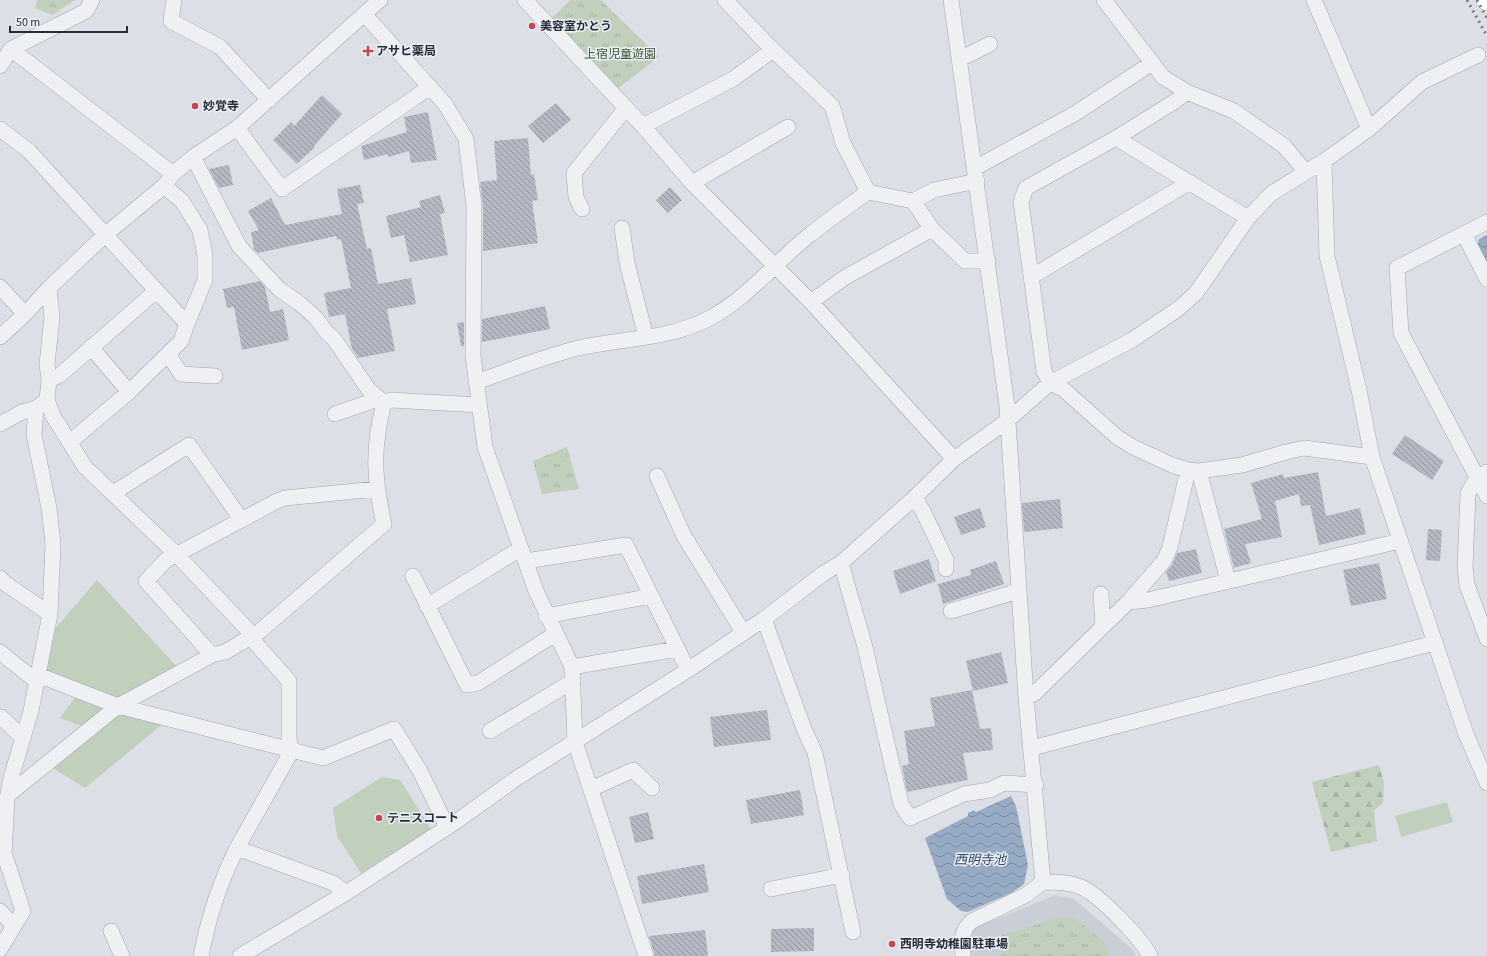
<svg xmlns="http://www.w3.org/2000/svg" width="1487" height="956" font-family="'Source Sans 3','Noto Sans JP',sans-serif">
	<defs>
		<pattern id="forest-firs" width="22" height="20" patternUnits="userSpaceOnUse"><rect width="22" height="20" fill="#c1cfbd"/><path d="M5 1l3.5 6h-7zM16 11l3.5 6h-7z" fill="#a6b2a3"/></pattern>
		<pattern id="park-tufts" width="24" height="20" patternUnits="userSpaceOnUse"><rect width="24" height="20" fill="#c1cfbd"/><path d="M3 7l-1-3M5 7V3M7 7l1-3M15 17l-1-3M17 17v-4M19 17l1-3" fill="none" stroke="#a6b2a3"/></pattern>
		<pattern id="water-waves" width="16" height="10" patternUnits="userSpaceOnUse"><rect width="16" height="10" fill="#98abc4"/><path d="M0 5q4-4 8 0t8 0" fill="none" stroke="#7c8ca0"/></pattern>
		<pattern id="building-back-hatch" width="6" height="6" patternUnits="userSpaceOnUse"><rect width="6" height="6" fill="#b3b8c2"/><path d="M-1 5l2 2M0 0l6 6M5-1l2 2" fill="none" stroke="#91969f"/></pattern>
	</defs>
	<rect width="100%" height="100%" fill="#dcdfe5"/>
	<path fill="#caced7" d="M1055,895L1074,899L1131,948L1136,956H970L969,950L972,929Z"/>
	<path fill="#c1cfbd" d="M97,580L180,670L120,700L46,672L53,631Z
		M78,693L114,707L87,728L60,718Z
		M115,713L165,722L85,788L48,765Z
		M382,777L400,780L431,829L361,873L337,836L333,808Z
		M1447,802L1453,822L1401,837L1395,816Z"/>
	<path fill="url(#forest-firs)" d="M1379,765L1384,782L1383,803L1374,810L1377,841L1331,852L1312,782Z"/>
	<path fill="url(#park-tufts)" d="M38,0H75L52,15L35,8Z
		M570,0H601L659,57L617,89L551,19Z
		M567,447L579,489L542,494L533,461Z
		M1061,917L1074,918L1105,942L1109,956H1003L1000,947L1002,935Z"/>
	<path fill="url(#water-waves)" d="M1487,235V267L1477,247L1479,239Z
		M1011,796L1016,806L1028,865L1024,884L1013,892L968,912L961,911L947,899L925,838L968,816V813L974,810L976,812Z"/>
	<path fill="url(#building-back-hatch)" d="M322,95L342,114L314,146L315,147L297,164L273,140L291,122L294,126Z
		M556,103L571,120L543,143L528,126Z
		M428,112L437,160L411,163L409,151L389,157L388,154L364,160L361,146L407,132L404,117Z
		M528,138L531,175L534,174L538,200L532,201L538,243L483,251V206L480,182L497,180L494,141Z
		M229,165L233,185L219,188L209,169Z
		M360,185L364,203L357,204L367,249L371,248L378,284L411,278L416,304L387,309L395,351L358,358L352,349L345,314L329,317L324,293L351,288L341,239L337,240L336,236L258,253L254,249L251,232L259,230L248,211L271,198L285,225L342,214L337,189Z
		M670,187L682,200L668,213L656,200Z
		M440,195L445,213L440,214L448,255L410,262L404,235L391,238L386,216L421,207L419,201Z
		M260,281L265,287L270,312L283,309L289,340L242,350L234,307L227,308L223,289Z
		M545,306L550,329L482,342V319Z
		M464,322V346H461L457,323Z
		M1405,435L1444,461L1432,480L1392,454Z
		M1318,472L1326,516L1360,508L1366,534L1319,545L1310,505L1301,506L1299,494L1275,501L1282,537L1245,544L1251,563L1234,568L1224,529L1262,519L1251,483L1283,474L1284,478Z
		M1060,499L1063,528L1024,532L1022,503Z
		M980,508L986,527L961,535L954,517Z
		M1428,529L1442,530L1440,561L1426,560Z
		M1196,549L1202,573L1169,581L1166,572L1172,565L1177,553Z
		M929,559L936,581L900,594L893,571Z
		M996,561L1004,584L943,604L938,584L971,575L970,570Z
		M1379,563L1387,599L1351,606L1343,570Z
		M1001,652L1008,683L973,691L966,661Z
		M972,690L980,729L991,728L993,750L963,753L968,780L907,792L902,766L909,764L904,731L935,726L930,698Z
		M767,710L771,740L714,747L710,717Z
		M800,790L804,815L751,824L746,800Z
		M648,812L654,839L635,843L629,817Z
		M704,864L709,892L642,904L637,876Z
		M814,928V951L771,952V929Z
		M705,930L708,956H655L649,936Z"/>
	<g fill="none" stroke-linecap="round" stroke-linejoin="round">
		<defs>
			<path id="minor" d="M174,0L171,21L220,47L269,100
				M525,0L643,126L692,183L811,302L954,459
				M725,0L773,50L832,106L843,143L868,192
				M951,0L1007,406L1026,698L1043,882
				M1104,0L1163,77L1187,92L1234,111L1284,146L1306,172
				M1314,0L1369,129
				M364,14L445,104L466,139L474,206L473,356L485,447L536,591L572,667L575,742L646,956
				M11,49L173,174
				M960,59L990,44
				M0,66L11,49L86,11L92,0
				M1187,92L1177,100L1116,138L1026,188L1021,202L1044,371L1050,383L1063,389L1117,437L1133,447L1172,465L1188,470L1199,471
				M643,126L733,79L773,50
				M237,128L282,189L430,87
				M0,129L29,151L187,324L205,280V255L200,230L182,201L164,186
				M1116,138L1248,218
				M193,157L239,246L279,289L299,303L316,318L327,333L334,339L369,390L384,403
				M1324,161L1327,256L1359,390L1372,457L1466,734L1487,783
				M975,168L1076,113L1152,63
				M692,183L788,127
				M913,201L934,190L977,181
				M582,209L576,197L574,173L626,108
				M1487,222L1397,268L1401,333L1487,496
				M622,228L627,263L646,337
				M1464,234L1487,279
				M1031,277L1190,182
				M0,287L25,314
				M49,288L52,317L47,364L49,380L47,400L53,416L85,467L176,554L247,629L257,645L289,681V738L291,752L237,848L333,883L346,893
				M811,302L844,278L932,229
				M0,337L25,314L49,288L106,234L164,186L173,174L193,157L237,128L380,0
				M91,347L129,392
				M168,354L181,374L215,376
				M49,380L60,375L156,291
				M476,382C511,370 547,355 583,347C626,338 670,339 710,318C747,298 775,263 807,237C827,221 848,206 868,192L913,201L932,229L965,261H988
				M335,414L378,399
				M0,424L22,412L36,408L43,403
				M71,441L129,392L181,341L187,324
				M1487,472L1477,478L1468,493L1465,567L1467,585L1487,639
				M657,476L684,536L743,632
				M376,489L285,498L277,501L166,560L146,581L212,655L225,652L259,632L384,524C374,478 372,449 384,403L391,400L479,405
				M113,493L189,445L241,519
				M914,498L923,511L946,560V569
				M526,561L626,545L688,670
				M841,563L865,647L901,804L910,818L964,794L990,790L1004,783L1036,785
				M413,576L467,685L478,683L555,634
				M0,578L6,584L50,614
				M1228,581L1199,471L1242,465L1286,452L1304,448L1372,457
				M1101,594L1103,626
				M1128,602L1164,561L1170,547L1188,470
				M427,606L520,549
				M951,611L1019,591
				M546,616L651,596
				M764,619L804,729L815,753L853,932
				M0,652L36,681
				M572,667L677,649
				M38,675L118,706L323,758L394,729L420,771L447,827
				M1026,698L1035,693L1128,602L1148,600L1400,541
				M1,717L23,738
				M490,731L573,681
				M1032,748L1434,643
				M591,789L633,770L652,788
				M8,795L118,706L212,655
				M771,889L842,875
				M0,911L13,925
				M111,931L122,956
				M0,949L23,911L4,853L7,799L11,778L31,711L50,614L53,544L49,508L34,435L36,408
				M201,956C208,919 220,882 237,848
				M240,956L346,893L457,821L517,778L688,670L764,619L824,573L841,563L914,498L954,459L1007,421L1050,383L1132,340L1178,309L1196,293L1248,218L1272,193L1324,161L1369,129L1422,82L1478,55
				M963,956C962,942 960,931 972,921L1026,895L1043,882C1056,882 1071,882 1083,888C1100,896 1142,939 1150,956"/>
			<path id="major" d="M1486,0L1487,1"/>
		</defs>
		<use href="#minor" stroke="#a2a6af" stroke-width="16"/>
		<use href="#major" stroke="#9ca3b0" stroke-width="20"/>
		<use href="#minor" stroke="#eef0f4" stroke-width="15"/>
		<use href="#major" stroke="#fff" stroke-width="19"/>
		<path stroke="#767e8e" stroke-width="3" stroke-dasharray="2 4" stroke-linecap="butt" d="M1467,0L1487,36
			M1477,0L1487,18"/>
	</g>
	<g fill="#c74452" stroke="#ebeef3" stroke-width="1.5">
		<circle cx="532" cy="26" r="4"/>
		<path d="M366 45h4v4h4v4h-4v4h-4v-4h-4v-4h4z"/>
		<circle cx="195" cy="106" r="4"/>
		<circle cx="379" cy="818" r="4"/>
		<circle cx="892" cy="944" r="4"/>
	</g>
	<g text-anchor="middle" stroke-width="3" stroke-linejoin="round" paint-order="stroke">
		<g font-size="12" font-weight="bold" fill="#262d3b" stroke="#ebeef3" text-anchor="start">
			<text x="540" y="30">美容室かとう</text>
			<text x="376" y="55">アサヒ薬局</text>
			<text x="203" y="110">妙覚寺</text>
			<text x="387" y="822">テニスコート</text>
			<text x="900" y="948">西明寺幼稚園駐車場</text>
		</g>
		<g font-size="12" fill="#395634" stroke="#ebeef3">
			<text x="620" y="58">上宿児童遊園</text>
		</g>
		<g font-size="13" font-style="italic" fill="#334a6d" stroke="#ebeef3">
			<text x="980" y="864">西明寺池</text>
		</g>
	</g>
	<path d="M10 26v6h117v-6" fill="none" stroke="#262d3b" stroke-width="2"/>
	<text x="16" y="26" font-size="12" fill="#262d3b" stroke="#ebeef3" stroke-width="3" paint-order="stroke">50 m</text>
</svg>
